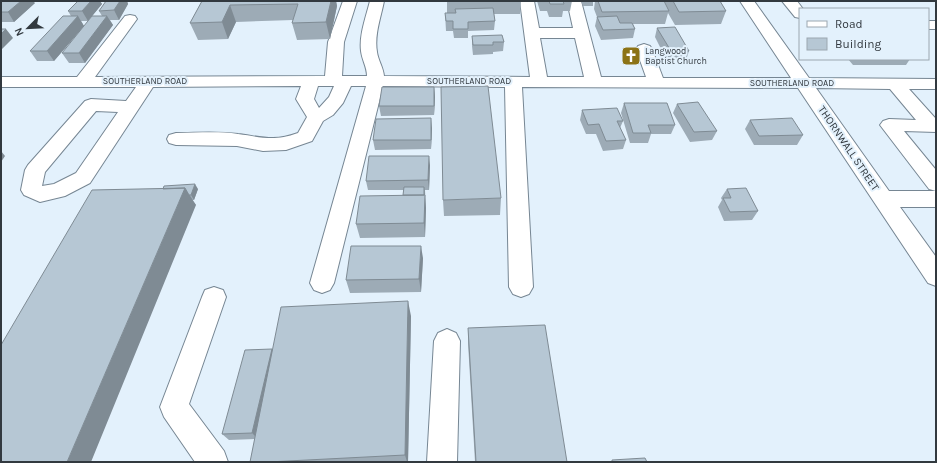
<svg xmlns="http://www.w3.org/2000/svg" width="937" height="463" font-family="Karla,sans-serif">
	<rect width="100%" height="100%" fill="#e3f1fc"/>
	<g fill="none" stroke-linecap="round" stroke-linejoin="round">
		<defs>
			<path id="minor" d="M343,1H357L344,42L342,76H367C367,67 362,60 361,51C359,35 366,17 370,1H384C381,17 374,35 377,52C378,60 383,67 384,76L530,77L520,1H534L539,28H573L567,1H581L601,77H646L636,49L638,46L644,44L650,46L652,49L663,78H791L740,1H754L809,78L936,79V89H909L936,119V132L904,131L936,170V207H900L936,257V286L928,283L798,88L522,87L533,287L529,294L521,297L513,294L509,287L505,87L383,86L334,283L330,290L322,293L314,290L310,283L366,86H351L343,103L333,115L323,121L312,141L286,150L263,151L237,146L176,145L169,143L167,139L169,135L176,133C196,133 218,131 238,134C262,137 273,142 298,133L307,117L296,99L301,86L153,87L90,183L65,196L40,202L24,195L21,190L25,170L28,165L85,101L91,99L126,101L136,87H1V77H77L125,16L130,15L135,16L137,19L95,77L325,76L328,42ZM540,38H575L584,77H547ZM318,86H334L329,97L319,108L314,99ZM816,88L890,89L916,120L889,119L883,121L880,125L929,189L936,191H889ZM96,111L118,112L76,173L54,184L42,186L45,172Z
				M782,1H797L803,9H800V18L795,17Z
				M928,21H936V29H928Z
				M214,287L223,290L226,297L189,404L224,451L228,462H195L164,417L160,407L202,297L205,290Z
				M447,329L456,333L460,341L457,462H427L434,341L438,333Z"/>
		</defs>
		<use href="#minor" stroke="#768693" stroke-width="2"/>
		<use href="#minor" fill="#fff" fill-rule="evenodd"/>
	</g>
	<path fill="#9dabb6" d="M1,1L35,3L14,22H1Z
		M78,1H100L102,4L88,21H81L84,26L54,61H37L30,51L71,16L68,11Z
		M106,1H127L128,4L119,20H110L113,25L85,63H69L62,53L102,16L99,11Z
		M202,1H336L337,6L330,39L297,40L292,23L293,20L236,22L228,39L198,40L190,23Z
		M447,1H521L520,14H494L495,21L494,30L468,31V38H454L453,31H446L445,13H447Z
		M537,1H572L570,11H563L562,17H549L547,11H540Z
		M581,1H593V6H583Z
		M595,1H720L726,11L721,24L675,25L668,13L665,24H633L635,29L633,38L601,40L595,26L597,17L594,9Z
		M657,28L689,51L686,60L667,61L655,37Z
		M472,36L504,42L503,51L493,52V54L473,55L472,46Z
		M848,59H910L906,65H853Z
		M434,87L435,97L434,115L381,116L379,106Z
		M624,103L675,125L671,134H651L648,143H630L621,113Z
		M677,104L717,131L712,140L690,142L673,113Z
		M582,110L623,121L620,128L626,140L623,149L603,151L596,134H586L580,120Z
		M750,120L803,135L797,145H754L745,129Z
		M432,128L431,149L375,150L373,140Z
		M430,165L429,190H425L426,208L425,237L360,238L356,224L403,195L404,190H368L366,181Z
		M198,189L194,200H192L196,205L92,190Z
		M727,189L758,211L752,220L724,221L718,207L722,200L721,198Z
		M501,198L500,215L444,216L443,200Z
		M423,258L421,292L350,293L346,280Z
		M411,316L408,462H250L255,439L229,440L222,434L272,349L273,351Z
		M468,328L567,462H475L468,343Z"/>
	<path fill="#7f8b94" d="M21,1H33L35,3L14,22L8,12Z
		M91,1H100L102,4L88,21L82,11Z
		M120,1H127L128,4L119,20L114,10Z
		M331,1H336L337,6L330,39L326,22Z
		M230,5L236,22L228,39L222,22Z
		M78,16L84,26L54,61L47,51Z
		M107,16L113,25L85,63L79,53Z
		M6,29L13,38L1,50V34Z
		M434,87L435,97L434,115Z
		M431,118L432,128L431,149Z
		M1,151L5,156L1,162Z
		M429,156L430,165L429,190L428,180Z
		M195,184L198,189L194,200L191,195Z
		M424,187L426,208L425,237L424,223Z
		M185,188L196,205L91,462H67Z
		M421,246L423,258L421,292L419,279Z
		M408,301L411,316L408,462H407L405,455Z
		M272,349L277,357L258,439L252,433Z"/>
	<path fill="#b6c7d4" stroke="#7f8b94" d="M1,1H21L8,12H1Z
		M78,1H91L82,11H68Z
		M106,1H120L114,10L99,11Z
		M202,1H331L326,22L292,23L298,4L230,5L222,22L190,23Z
		M549,1H563L564,4H550Z
		M598,1H664L669,11L602,12Z
		M673,1H720L726,11L679,12Z
		M493,8L495,21L468,22V29H453V21H446L445,13H456L455,9Z
		M63,16H78L47,51H30Z
		M92,16H107L79,53H62Z
		M617,16L620,23H632L635,29L603,30L597,17Z
		M675,27L689,51H671L657,28Z
		M1,29H6L1,34Z
		M502,35L504,42H493V45H473L472,36Z
		M488,86L501,198L443,200L441,87Z
		M382,87H434V106H379Z
		M698,102L717,131L694,132L677,104Z
		M624,103H667L675,125H648L651,133H633Z
		M617,108L623,121H617L626,140L606,141L599,124L588,125L582,110Z
		M431,118V140H373L376,119Z
		M792,118L803,135L759,136L750,120Z
		M369,156H429L428,180L366,181Z
		M195,184L191,195H189L185,188L163,189L164,186Z
		M404,187H424V195H403Z
		M185,188L67,462H1V345L92,190Z
		M746,188L758,211L730,212L723,198H731L727,189Z
		M425,195L424,223L356,224L360,196Z
		M351,246H421L419,279L346,280Z
		M408,301L405,455L268,462H250L281,307Z
		M545,325L567,462H476L468,328Z
		M272,349L252,433L222,434L245,350Z
		M645,458L647,462H612V460Z"/>
	<defs>
		<symbol id="church-square" viewBox="-11 -11 22 22"><rect x="-9" y="-9" width="18" height="18" rx="4" fill="#8c7316" stroke="#e3f1fc"/><path d="M-1.2-6h2.4v3.5h3.3v2.4h-3.3V6h-2.4V-.1h-3.3v-2.4h3.3Z" fill="#fff"/></symbol>
	</defs>
	<g fill-rule="evenodd">
		<use href="#church-square" x="620" y="45" width="22" height="22"/>
	</g>
	<g text-anchor="middle" stroke-width="4" stroke-linejoin="round" paint-order="stroke">
		<g font-size="9" fill="#32393f" stroke="#e3f1fc" text-anchor="start">
			<text x="645" y="54">Langwood<tspan x="645" dy="10">Baptist Church</tspan></text>
		</g>
		<g font-size="9" fill="#32393f" stroke="#e3f1fc">
			<text x="145" y="84">SOUTHERLAND ROAD</text>
			<text x="469" y="84">SOUTHERLAND ROAD</text>
			<text x="792" y="86">SOUTHERLAND ROAD</text>
		</g>
		<g font-size="11" fill="#32393f" stroke="#e3f1fc">
			<text transform="translate(849 148) rotate(56)" y="4">THORNWALL STREET</text>
		</g>
	</g>
	<rect width="937" height="463" fill="none" stroke="#32393f" stroke-width="4"/>
	<rect x="799" y="8" width="130" height="52" fill="#e3f1fc" stroke="#9ca7b0"/>
	<rect x="807" y="21" width="20" height="6" fill="#ffffff" stroke="#9ca7b0"/>
	<text x="835" y="28" font-size="12" fill="#32393f">Road</text>
	<rect x="807" y="38" width="20" height="12" fill="#b6c7d4" stroke="#9ca7b0"/>
	<text x="835" y="48" font-size="12" fill="#32393f">Building</text>
	<g transform="translate(28 28) rotate(246)" stroke="#e3f1fc" stroke-width="3" paint-order="stroke">
	<path d="M0-3L7 15L0 10L-7 15Z" fill="#32393f"/>
	<text y="-6" font-size="11" font-weight="bold" text-anchor="middle" fill="#32393f">N</text>
	</g>
</svg>
